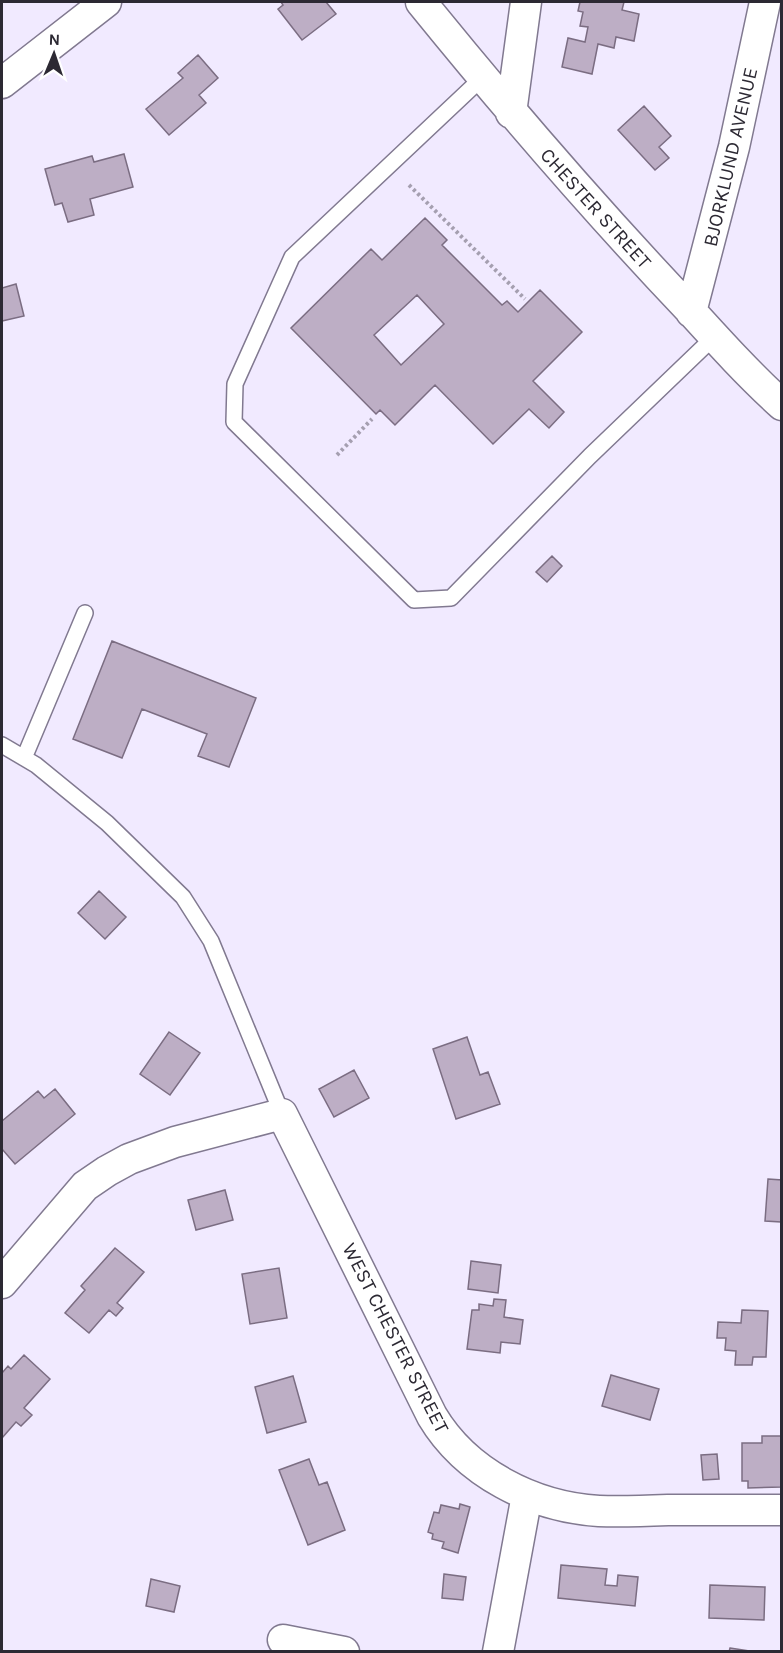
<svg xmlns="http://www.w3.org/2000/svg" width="783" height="1653" font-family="Karla,sans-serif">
	<rect width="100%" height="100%" fill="#f1eaff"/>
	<path fill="#bdaec5" stroke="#7b6d82" stroke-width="1.5" fill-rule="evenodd" d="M281,2H326L336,14L302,40L278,9L283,5Z
		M580,2H624L622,10L639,14L634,41L616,37L614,48L598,44L592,74L562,67L568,38L585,42L588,27L580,26L583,12L578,11Z
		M198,55L218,78L199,95L206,103L169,135L146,109L183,78L178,73Z
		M644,106L671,136L659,147L669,158L655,170L618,130Z
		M124,154L133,187L90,199L94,215L68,222L62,203L55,205L45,169L92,156L94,162Z
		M425,218L447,240L442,245L502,305L507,301L518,312L540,290L582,332L533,381L564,412L549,428L529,409L493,444L435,385L395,425L380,410L376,414L291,328L371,249L382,260ZM417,295L444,324L401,365L374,335Z
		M16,284L24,316L2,321V288Z
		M552,556L562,566L547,582L536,572Z
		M112,641L256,698L229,767L198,756L207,734L142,709L122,758L73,739Z
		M99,891L126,917L105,939L78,913Z
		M169,1032L200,1053L170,1095L140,1074Z
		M467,1037L480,1075L488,1072L500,1104L456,1119L433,1049Z
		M354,1070L369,1098L334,1117L319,1089Z
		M55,1089L75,1114L15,1164L2,1149V1121L38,1091L44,1098Z
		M768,1179L782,1180V1227L781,1222L765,1221Z
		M225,1190L233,1220L196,1230L188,1200Z
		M115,1248L144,1272L117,1303L123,1308L116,1316L109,1310L89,1333L65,1313L85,1290L81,1286Z
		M471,1261L501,1265L498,1293L468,1289Z
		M279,1268L287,1318L250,1324L242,1274Z
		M494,1299L506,1300L504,1317L523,1320L520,1344L501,1342L500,1353L467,1349L472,1310H479V1304L493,1306Z
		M742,1310L768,1311L766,1357H753L752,1365H735L736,1351L725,1350L726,1338H717L718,1322L741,1323Z
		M24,1355L50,1379L24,1408L32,1415L21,1426L16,1422L2,1438V1373L8,1366L11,1369Z
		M611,1375L659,1389L650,1420L602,1406Z
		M293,1376L306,1422L267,1433L255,1387Z
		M762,1436H782L781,1487L748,1488V1481H742V1443H762Z
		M717,1454L719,1479L703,1480L701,1455Z
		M309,1459L319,1485L327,1482L345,1530L308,1545L279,1470Z
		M460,1504L470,1507L458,1553L442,1548L444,1542L432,1539L433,1534L428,1532L434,1512L439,1513L441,1505L459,1509Z
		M561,1565L607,1569L605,1585L617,1586L618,1575L638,1577L635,1606L558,1598Z
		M444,1574L466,1577L463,1600L442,1598Z
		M151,1579L180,1586L174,1612L146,1606Z
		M710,1585L765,1587L764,1620L709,1618Z
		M730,1648L756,1652H729Z"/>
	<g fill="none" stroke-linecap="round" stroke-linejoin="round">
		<defs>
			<path id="service" d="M482,78L292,257L235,384L234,422L414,600L451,598L590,456L714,337
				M2,745L36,765L107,823L183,897L211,941L282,1114
				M24,758L85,613"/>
			<path id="minor" d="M421,2C507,108 596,211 690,310C720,343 749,375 782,405
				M2,83L106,2
				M511,113L526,2
				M691,312L734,147L765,2
				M2,1283L85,1186L107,1171L129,1159L175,1142L282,1114L432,1416C466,1473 533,1507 599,1511C622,1512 645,1511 668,1510C706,1510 744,1510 782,1510
				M283,1640L344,1652
				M498,1652L527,1495"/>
		</defs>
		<use href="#service" stroke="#817990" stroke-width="18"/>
		<use href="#minor" stroke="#817990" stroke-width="33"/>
		<path stroke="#a59fb0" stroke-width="4" stroke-dasharray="3 3" stroke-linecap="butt" d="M409,185L525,299
			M337,455L372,419"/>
		<use href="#service" stroke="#fff" stroke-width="15"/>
		<use href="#minor" stroke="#fff" stroke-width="30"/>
	</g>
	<g text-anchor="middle" stroke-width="4.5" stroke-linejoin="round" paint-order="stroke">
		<g font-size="20" fill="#2c2933" stroke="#fff">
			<text transform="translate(730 157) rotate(-77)" y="7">BJORKLUND AVENUE</text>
			<text transform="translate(596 208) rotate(48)" y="7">CHESTER STREET</text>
			<text transform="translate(396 1338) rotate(63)" y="7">WEST CHESTER STREET</text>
		</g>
	</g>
	<rect width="783" height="1653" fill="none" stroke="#2c2933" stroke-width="6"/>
	<g transform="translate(54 54) rotate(2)" stroke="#ffffff" stroke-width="4.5" paint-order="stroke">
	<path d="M0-4.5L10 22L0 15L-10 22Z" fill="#2c2933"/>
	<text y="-9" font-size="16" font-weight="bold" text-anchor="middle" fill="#2c2933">N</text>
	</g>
</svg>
